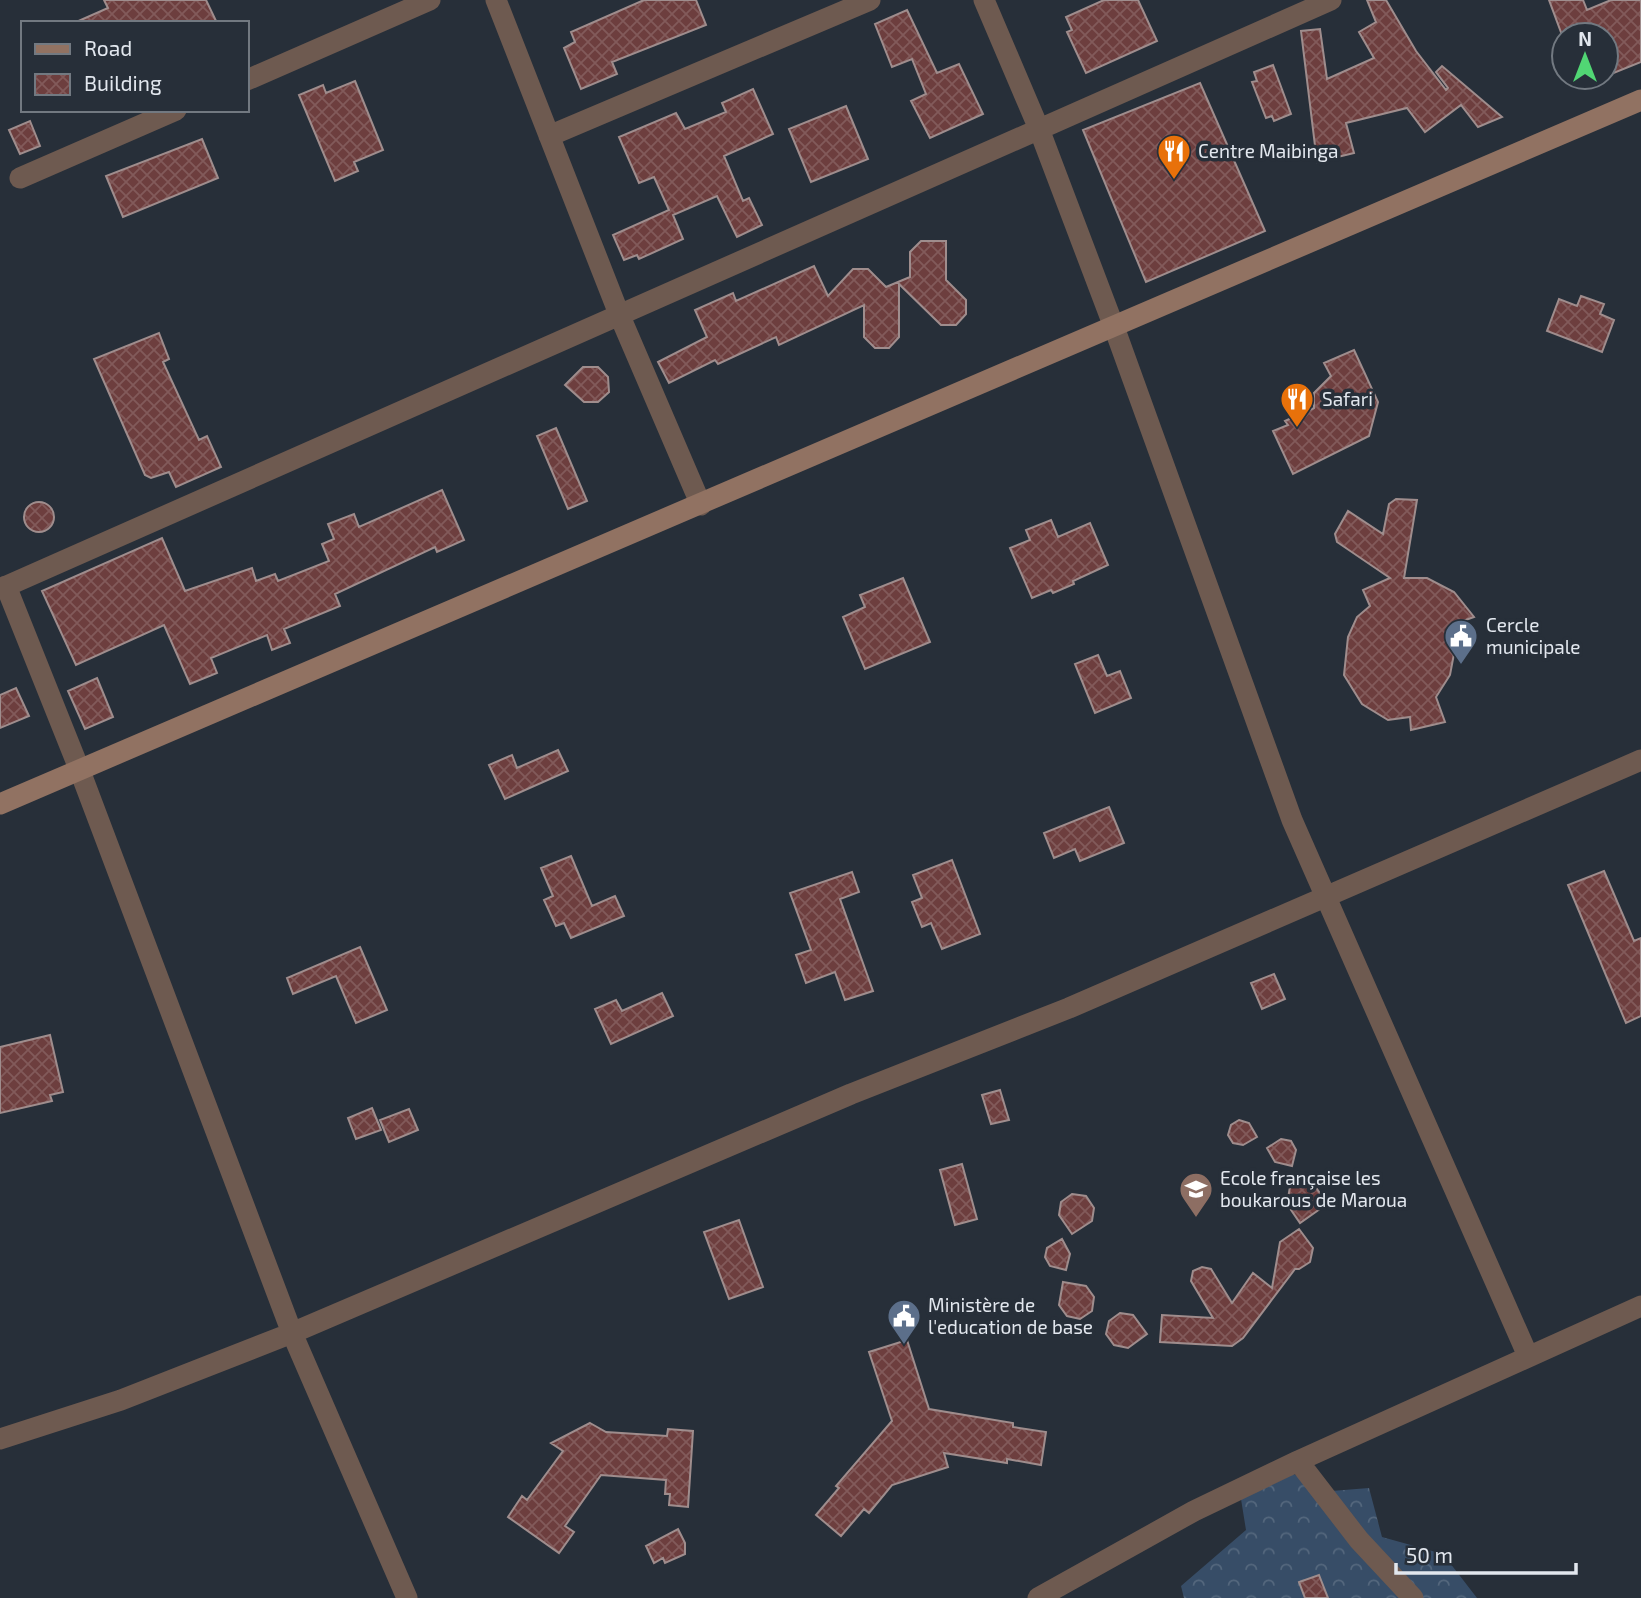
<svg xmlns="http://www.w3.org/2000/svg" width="1641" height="1598" font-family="'Exo 2',sans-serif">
	<defs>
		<pattern id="forest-crowns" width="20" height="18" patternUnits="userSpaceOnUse" patternTransform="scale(1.75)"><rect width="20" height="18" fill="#374d67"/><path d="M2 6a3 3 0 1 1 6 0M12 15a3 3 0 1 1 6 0" fill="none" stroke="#54677d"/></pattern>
		<pattern id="building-cross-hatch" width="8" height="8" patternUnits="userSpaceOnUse" patternTransform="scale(1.75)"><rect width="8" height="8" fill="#6d3e3e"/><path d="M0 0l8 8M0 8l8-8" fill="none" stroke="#825a5a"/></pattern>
	</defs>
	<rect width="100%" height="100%" fill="#272f39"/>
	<path fill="url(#forest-crowns)" d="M1294,1474L1319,1492L1369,1488L1382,1537L1443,1554L1477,1598H1184L1181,1586L1246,1530L1241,1499Z"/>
	<path fill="url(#building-cross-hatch)" stroke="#9f8d8d" stroke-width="2" d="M104,0H206L217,23H74L108,8Z
		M644,0H696L706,25L612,62L617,74L581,89L564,48L575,42L571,32Z
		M1104,0H1138L1157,41L1086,73L1067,32L1072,30L1066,17Z
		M1367,0H1386L1416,51L1446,90L1448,88L1436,72L1442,66L1502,117L1478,127L1461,105L1425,132L1407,108L1346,123L1354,153L1317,162L1301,31L1320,29L1327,79L1374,58L1359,32L1376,22Z
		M1549,0H1583L1587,10L1611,0H1641V62L1606,76V35H1562Z
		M907,10L937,73L959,64L983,114L930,138L911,101L926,94L912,59L892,67L875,24Z
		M1273,65L1291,114L1274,121L1272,116L1266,118L1252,82L1257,81L1254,72Z
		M355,81L383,150L354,162L358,171L335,181L299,95L323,85L326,93Z
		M1200,83L1265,231L1146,282L1083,130Z
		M753,89L773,134L724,156L743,201L749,198L762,225L737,237L717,196L673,215L683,239L639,259L637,255L624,260L613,235L669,210L654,177L639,183L619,137L676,113L685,129L726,112L722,103Z
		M846,106L868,159L811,182L789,129Z
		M30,121L40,146L20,154L9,130Z
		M202,139L218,178L123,217L106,176Z
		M921,241H946V280L966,300V314L956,325H941L899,284V337L889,348H875L864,337V305L779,345L776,337L718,364L715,360L669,383L658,362L707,337L695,310L733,293L736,301L814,266L828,296L853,269H868L886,287L910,277V252Z
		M1581,296L1604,304L1600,314L1614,320L1602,352L1547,331L1559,299L1577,306Z
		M159,333L169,359L163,362L199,440L207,436L221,467L176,487L169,472L151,478L145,475L94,359Z
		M1354,350L1378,402L1369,436L1293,474L1273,431L1288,425L1285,421L1314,408V393L1331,376L1324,363Z
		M583,367H598L608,377L609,392L598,402H584L565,385Z
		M556,428L587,501L568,509L537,436Z
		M442,490L464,540L437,552L435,547L335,594L340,606L284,629L290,643L272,650L267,635L211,658L217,673L190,684L164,625L76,665L42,591L162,538L185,591L252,568L256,581L275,574L278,581L329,561L322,544L334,539L328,524L354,514L359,527Z
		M1396,499L1417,500L1404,578H1427L1454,592L1474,617L1460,622L1450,675L1436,697L1445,722L1411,730L1410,717L1388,720L1362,704L1344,675L1348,637L1357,617L1370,606L1363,590L1390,578L1337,542L1335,534L1348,511L1383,534L1389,504Z
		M24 517a15 15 0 1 1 30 0a15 15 0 1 1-30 0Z
		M1051,520L1058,537L1090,523L1108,565L1073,581L1074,584L1053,593L1051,590L1032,598L1010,548L1030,540L1026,530Z
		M903,578L930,642L865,669L843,617L865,607L860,595Z
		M1098,655L1107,676L1120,671L1131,698L1095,713L1075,664Z
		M97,678L113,717L85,729L68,691Z
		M16,688L29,716L0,728V695Z
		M558,750L568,771L505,799L489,765L512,755L517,768Z
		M1109,807L1124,843L1080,861L1075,849L1054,858L1044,833Z
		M571,856L592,906L615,896L624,916L571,938L564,923L556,926L544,900L553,896L541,868Z
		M952,860L980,934L942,949L931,923L922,927L912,902L922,898L913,875Z
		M1604,871L1634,941L1641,938V1016L1626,1023L1568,885Z
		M852,872L859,892L840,899L873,991L845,1000L835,972L806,983L796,955L811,950L790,893Z
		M360,947L387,1010L356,1023L336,976L293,994L287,978Z
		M1274,974L1285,999L1262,1009L1251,983Z
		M662,993L673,1016L611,1044L595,1009L616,1000L622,1011Z
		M50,1035L63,1092L50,1095L52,1101L0,1113V1047Z
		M1000,1090L1009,1120L991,1124L982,1095Z
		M372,1108L381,1130L356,1139L348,1118Z
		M409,1109L418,1130L389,1142L380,1120Z
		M1239,1120L1249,1123L1257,1137L1243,1145L1233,1143L1228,1135L1231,1125Z
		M1281,1139L1291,1141L1296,1150L1292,1166L1275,1162L1267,1148Z
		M962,1164L977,1219L955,1225L940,1170Z
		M1291,1181L1314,1185L1322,1196L1320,1209L1300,1223L1287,1204Z
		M1072,1194L1086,1196L1094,1208L1092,1221L1072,1234L1059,1215L1061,1202Z
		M739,1220L763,1287L729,1299L704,1232Z
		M1299,1229L1313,1248L1310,1262L1299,1269H1295L1243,1338L1232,1346L1160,1342L1162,1315L1213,1318L1191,1281L1193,1271L1202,1267L1211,1269L1232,1303L1253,1273L1272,1288L1280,1242Z
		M1062,1239L1070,1254L1066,1270L1050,1266L1045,1257L1047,1248Z
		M1063,1282L1086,1286L1094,1297L1092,1311L1080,1319L1067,1316L1059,1305Z
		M1120,1313L1133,1315L1147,1334L1128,1348L1114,1345L1106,1334L1109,1321Z
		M907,1340L929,1409L1013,1423V1427L1046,1432L1041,1465L1007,1459V1463L944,1453L948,1467L892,1485L869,1513L864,1509L841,1536L816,1515L839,1488L836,1486L892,1421L869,1352Z
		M590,1423L606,1432L667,1436L668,1429L693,1431L688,1507L669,1505L670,1494H665L666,1480L601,1475L565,1526L574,1532L559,1553L508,1517L522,1496L527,1500L563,1451L551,1443Z
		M678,1529L685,1543V1554L665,1563L663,1558L654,1563L646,1546Z
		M1319,1575L1328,1598H1305L1299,1582Z"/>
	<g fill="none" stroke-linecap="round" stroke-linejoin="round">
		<path stroke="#6e5a50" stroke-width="21" d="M496,0L619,314L701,505
			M984,0L1039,129L1114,327L1292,820L1528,1356
			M247,80L430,0
			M549,136L870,0
			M20,178L176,110
			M6,586L80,771L292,1333L407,1598
			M0,589L1331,0
			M0,1439L121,1400L292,1333L851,1094L1069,1008L1641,760
			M1298,1461L1359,1540L1413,1598
			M1038,1598L1194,1511L1298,1461L1641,1306"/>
		<path stroke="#917262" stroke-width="21" d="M0,804L1641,100"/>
	</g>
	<defs>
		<symbol id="restaurant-pin" viewBox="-11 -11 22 30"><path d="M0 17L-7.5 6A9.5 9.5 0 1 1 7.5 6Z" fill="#e8710a" stroke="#272f39"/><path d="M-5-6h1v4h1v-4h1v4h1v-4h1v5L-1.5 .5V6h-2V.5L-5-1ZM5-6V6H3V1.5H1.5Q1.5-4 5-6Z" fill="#fff"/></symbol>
		<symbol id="civic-pin" viewBox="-11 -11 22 30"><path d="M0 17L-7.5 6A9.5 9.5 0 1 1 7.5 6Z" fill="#5c6f8a" stroke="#272f39"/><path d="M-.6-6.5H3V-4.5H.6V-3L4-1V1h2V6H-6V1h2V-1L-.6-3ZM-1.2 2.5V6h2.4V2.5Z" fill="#fff"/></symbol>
		<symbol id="school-pin" viewBox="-11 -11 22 30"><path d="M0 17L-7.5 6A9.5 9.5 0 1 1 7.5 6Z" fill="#8d6e63" stroke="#272f39"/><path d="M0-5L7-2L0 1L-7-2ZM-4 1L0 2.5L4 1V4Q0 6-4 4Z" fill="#fff"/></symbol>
	</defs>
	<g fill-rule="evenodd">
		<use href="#restaurant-pin" x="1155" y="132" width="38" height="52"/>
		<use href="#restaurant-pin" x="1278" y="380" width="38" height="52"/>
		<use href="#civic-pin" x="1442" y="617" width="38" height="52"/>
		<use href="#school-pin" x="1177" y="1170" width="38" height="52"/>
		<use href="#civic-pin" x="885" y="1297" width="38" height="52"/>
	</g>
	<g text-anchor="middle" stroke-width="7" stroke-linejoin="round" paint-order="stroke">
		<g font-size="19" fill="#e2e7ee" stroke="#272f39" text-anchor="start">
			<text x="1198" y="158">Centre Maibinga</text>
			<text x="1322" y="406">Safari</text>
			<text x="1486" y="632">Cercle<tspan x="1486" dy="22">municipale</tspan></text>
			<text x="1220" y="1185">Ecole française les<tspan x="1220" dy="22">boukarous de Maroua</tspan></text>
			<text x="928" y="1312">Ministère de<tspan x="928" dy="22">l'education de base</tspan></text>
		</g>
	</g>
	<rect x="21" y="21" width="228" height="91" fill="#272f39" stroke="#727981" stroke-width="2"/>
	<rect x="35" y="44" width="35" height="10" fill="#917262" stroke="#727981" stroke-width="2"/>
	<text x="84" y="56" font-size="21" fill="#e2e7ee">Road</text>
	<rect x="35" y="74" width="35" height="21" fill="url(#building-cross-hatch)" stroke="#727981" stroke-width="2"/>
	<text x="84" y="91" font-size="21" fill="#e2e7ee">Building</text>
	<g transform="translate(1585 56)"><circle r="33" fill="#272f39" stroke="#727981" stroke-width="2"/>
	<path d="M0-5L12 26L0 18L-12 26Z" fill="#51d674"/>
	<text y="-10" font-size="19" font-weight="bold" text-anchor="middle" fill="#e2e7ee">N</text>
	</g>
	<path d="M1396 1563v10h180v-10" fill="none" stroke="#e2e7ee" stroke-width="3.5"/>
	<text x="1406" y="1563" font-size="21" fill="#e2e7ee" stroke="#272f39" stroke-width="5" paint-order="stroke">50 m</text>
</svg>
